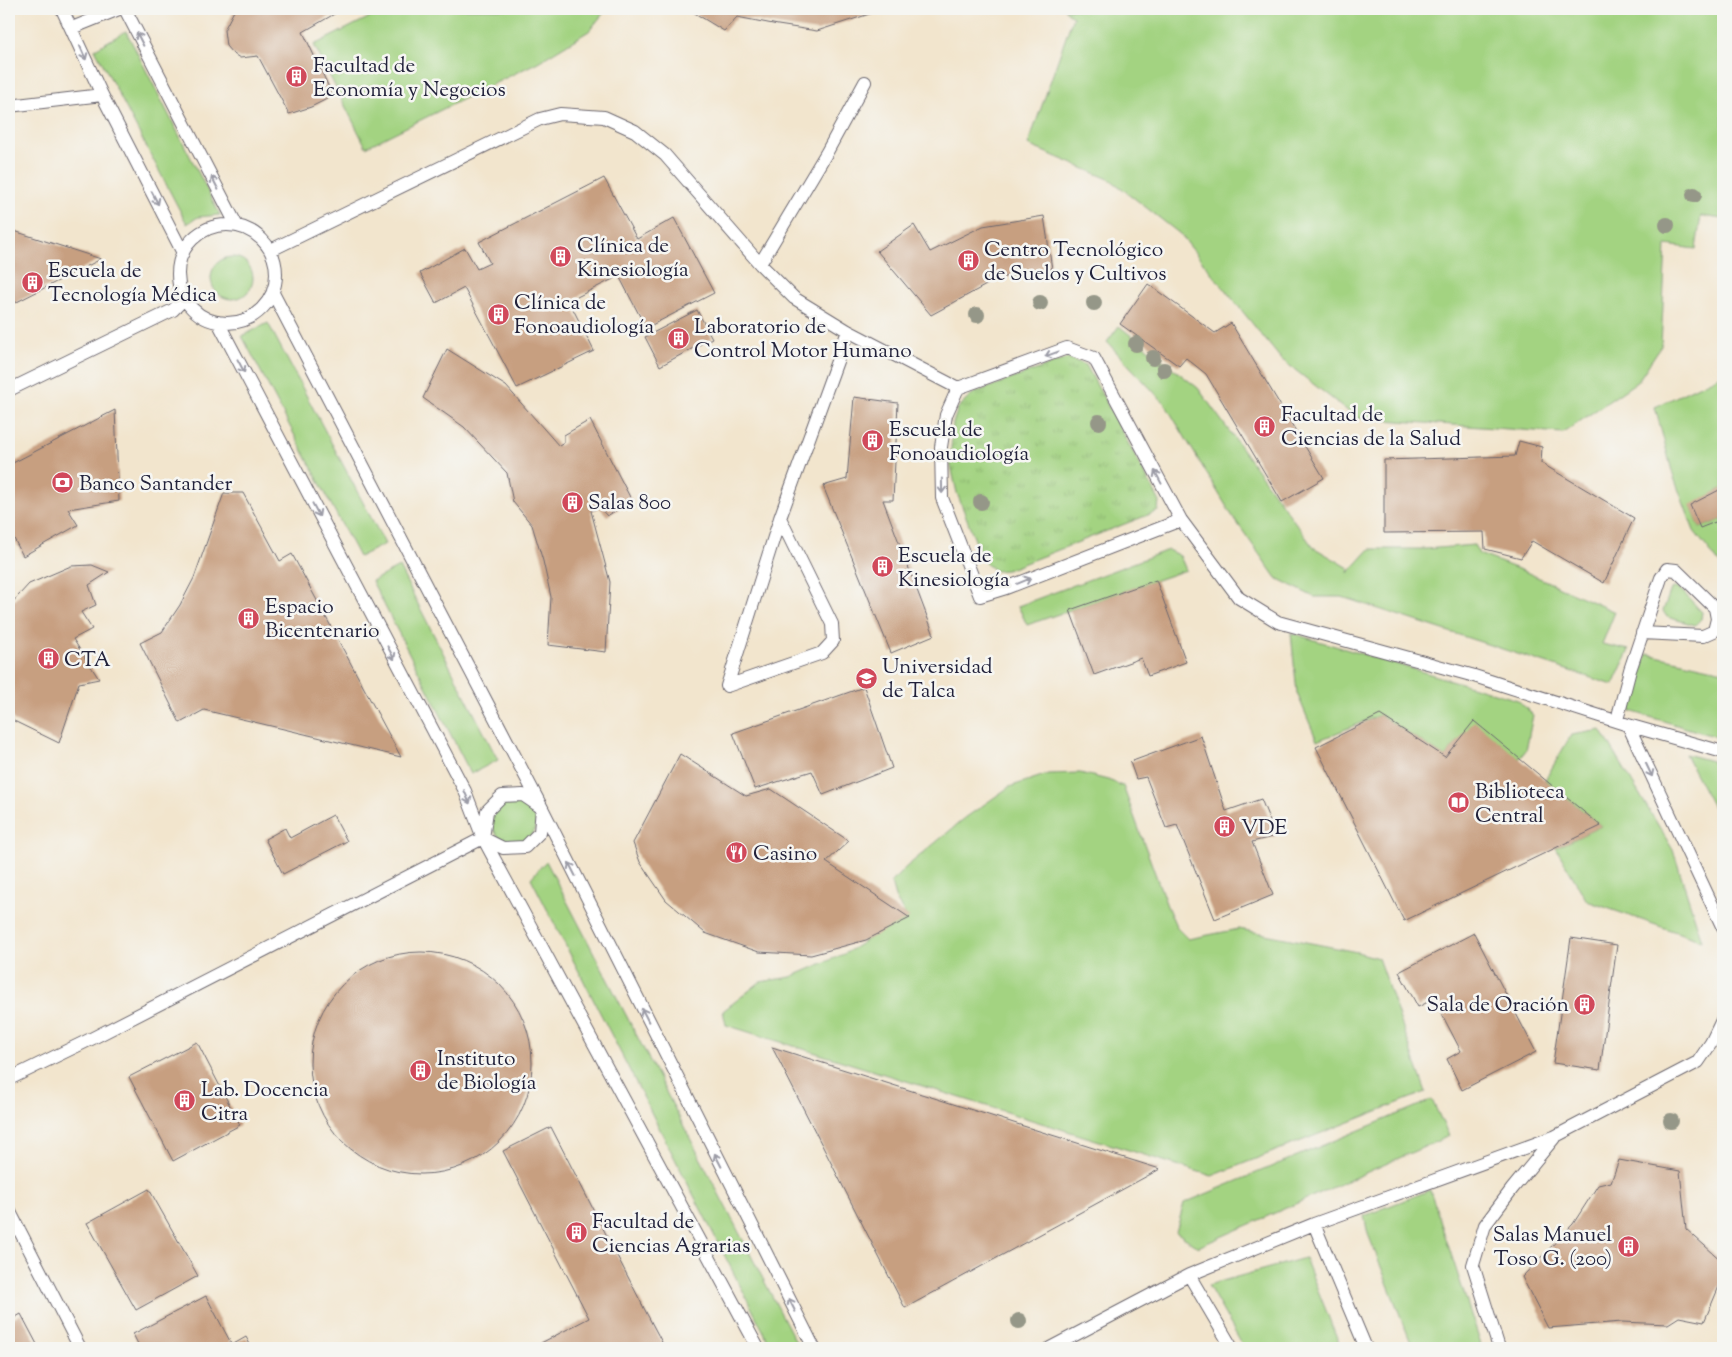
<svg xmlns="http://www.w3.org/2000/svg" width="1732" height="1357" font-family="'Sorts Mill Goudy',serif">
	<defs>
		<pattern id="park-tufts" width="24" height="20" patternUnits="userSpaceOnUse" patternTransform="scale(1.25)"><rect width="24" height="20" fill="#a3d381"/><path d="M3 7l-1-3M5 7V3M7 7l1-3M15 17l-1-3M17 17v-4M19 17l1-3" fill="none" stroke="#8cb570"/></pattern>
	</defs>
	<rect width="100%" height="100%" fill="#f6f6f2"/>
	<filter id="ink" filterUnits="userSpaceOnUse"><feTurbulence type="fractalNoise" baseFrequency=".02" numOctaves="2"/><feDisplacementMap in="SourceGraphic" scale="10" xChannelSelector="R" yChannelSelector="G"/><feConvolveMatrix kernelMatrix="1 2 1 2 8 2 1 2 1" color-interpolation-filters="sRGB"/></filter>
	<filter id="wash" filterUnits="userSpaceOnUse"><feTurbulence type="fractalNoise" baseFrequency=".0096" numOctaves="4" result="noise"/><feDisplacementMap in="SourceGraphic" scale="20" xChannelSelector="R" yChannelSelector="G"/><feGaussianBlur stdDeviation="1.12" result="paint"/><feColorMatrix in="noise" values="0 0 0 0 0 0 0 0 0 0 0 0 0 0 0 0 0 1.4 0 .05"/><feComposite in="paint" operator="in"/></filter>
	<g filter="url(#wash)">
		<rect width="100%" height="100%" fill="#f2e5cd"/>
		<path fill="#a3d381" stroke="#627a5e" d="M386,9H607L589,31L538,62L366,147L314,45Z
			M1064,9H1723V219L1701,216L1696,249L1666,245L1661,346L1638,381L1563,433L1357,418L1281,359L1180,234L1111,180L1028,145L1073,17Z
			M126,31L220,215L198,217L187,224L95,49Z
			M211 278a21 21 0 1 1 42 0a21 21 0 1 1-42 0Z
			M268,323L385,544L359,557L242,336Z
			M1119,326L1198,388L1313,547L1349,568L1348,573L1370,549H1425L1474,545L1479,554L1526,572L1615,612L1602,644L1629,650L1613,685L1342,597H1314L1276,578L1231,514L1165,404L1107,342Z
			M1723,374V488L1691,506L1700,528L1723,519V568L1694,531L1673,475L1655,407Z
			M1168,550L1180,556L1186,570L1027,625L1018,606Z
			M399,567L498,760L471,774L372,581Z
			M1678,587L1702,612L1701,619L1695,625L1667,617L1663,611L1671,589Z
			M1291,633L1518,700L1533,715L1526,750L1519,759L1474,722L1445,757L1380,715L1317,741L1297,693Z
			M1647,654L1723,671V739L1630,711Z
			M1601,730L1673,850L1702,941L1587,901L1556,848L1601,826L1545,780L1571,735Z
			M1685,754L1723,764V826Z
			M1080,773L1108,780L1123,786L1167,906L1177,928L1188,939L1239,929L1357,952L1378,958L1426,1092L1212,1176L726,1025L723,1011L760,982L791,977L846,953L905,915L895,897L891,883L905,868L965,818L1009,787L1048,774Z
			M492 821a22 22 0 1 1 44 0a22 22 0 1 1-44 0Z
			M546,861L799,1348H772L531,878Z
			M1432,1100L1449,1136L1198,1247L1176,1232L1184,1203Z
			M1430,1190L1482,1348H1413L1368,1234L1364,1216Z
			M1305,1258L1341,1348H1244L1208,1285Z"/>
		<path fill="url(#park-tufts)" stroke="#627a5e" d="M1068,358L1086,365L1159,500L1158,511L1007,570L995,571L983,561L957,493L950,462L953,423L958,408L974,393Z"/>
		<g id="blocks">
			<path fill="#c79f80" d="M235,9H343L303,32L333,96L311,107L289,114L258,56L240,58L232,53L226,46L224,30Z
				M688,9H885L817,31L778,25L737,17L724,31Z
				M604,178L637,239L674,218L714,293L646,328L619,276L569,301L594,351L517,388L464,288L436,303L420,273L465,248L477,269L490,263L479,242Z
				M1044,216L1052,269L999,278L931,315L877,251L914,225L930,252L983,226Z
				M9,229L11,230L101,259L9,306Z
				M1148,284L1215,333L1231,323L1324,478L1282,502L1206,374L1186,358L1179,366L1120,324Z
				M697,310L712,338L660,366L645,337Z
				M447,349L506,386L559,446L564,443V435L590,420L632,501L607,516L599,507L591,511L610,582L606,652L548,645L551,597L543,561L532,525L513,502L507,473L464,427L423,398Z
				M854,397L898,403L893,500H883L934,635L891,653L823,486L847,479Z
				M115,410L119,501L68,509L78,525L23,556L9,529V465Z
				M1519,441L1542,447L1541,463L1634,518L1604,583L1532,541L1521,558L1485,549L1484,532L1384,533V460L1515,456Z
				M1723,488V519L1700,528L1690,505Z
				M224,493H243L280,561L292,554L401,757L204,710L180,723L140,643L162,632L180,605L194,578Z
				M92,565L109,572L89,585L96,605L81,612L92,629L73,639L99,679L79,683L59,743L14,721L9,711V606L29,584L71,566Z
				M1156,580L1186,662L1148,676L1141,658L1094,675L1070,610Z
				M864,687L892,768L823,795L812,771L755,789L733,733Z
				M1380,715L1445,757L1474,721L1601,826L1404,921L1316,747Z
				M1201,736L1226,811L1261,799L1276,836L1252,842L1273,895L1215,919L1177,825L1166,828L1146,777L1136,779L1130,762Z
				M680,754L746,796L771,789L849,841L826,862L910,918L866,940L811,955L759,952L705,933L666,900L640,862L633,843Z
				M333,815L347,841L283,874L265,839L285,828L290,838Z
				M1474,933L1536,1052L1462,1090L1447,1059L1461,1051L1434,999L1418,1007L1399,972Z
				M1571,938L1617,945L1600,1070L1553,1063Z
				M310 1063a111 111 0 1 1 222 0a111 111 0 1 1-222 0Z
				M197,1042L240,1125L173,1161L129,1077Z
				M772,1047L1160,1169L905,1308Z
				M551,1127L647,1314L665,1348H544L541,1343L589,1318L503,1151Z
				M1619,1160L1680,1171L1686,1229L1723,1262V1277L1704,1322L1679,1317L1668,1324L1622,1322L1548,1328L1522,1277L1573,1224L1598,1185L1611,1182Z
				M149,1189L198,1276L136,1310L87,1223Z
				M206,1296L232,1345L246,1337L252,1348H140L133,1334Z
				M21,1314L39,1348H9V1321Z"/>
		</g>
	</g>
	<g filter="url(#ink)">
		<use href="#blocks" fill-opacity="0" stroke="#6b666e" stroke-width="1"/>
		<g fill="none" stroke-linecap="round" stroke-linejoin="round">
			<defs>
				<path id="lane" d="M62,9L102,95L183,253
					M125,9L237,226
					M72,28L119,9
					M9,106L102,95
					M178 274a49 49 0 1 1 98 0a49 49 0 1 1-98 0Z
					M271,250L540,119L560,114L604,117L635,131L665,155L760,264L794,298L848,331L958,388
					M760,264L827,152L865,82
					M273,293L542,808L814,1348
					M218,322L465,791L483,838L758,1348
					M9,390L173,310L185,298
					M1181,520L1006,588L980,596L942,498L941,447L946,415L958,388L1067,348L1094,358L1181,520L1239,598L1278,622L1471,675L1628,725L1723,752
					M727,686L780,518L848,331
					M727,686L822,653L833,641L832,624L780,518
					M1617,720L1630,670L1661,578L1667,569L1676,570L1715,608L1717,619L1714,631L1703,636L1642,633
					M1628,725L1723,928
					M523,795L542,808L540,832L525,847L503,848L483,838L487,811L502,796Z
					M9,1079L93,1038L483,838
					M9,1210L80,1348
					M1314,1224L1554,1137L1698,1062L1711,1043L1723,1018
					M1050,1348L1189,1275
					M1232,1348L1189,1275L1314,1224L1366,1348
					M1499,1348L1473,1265L1485,1225L1512,1189L1554,1138"/>
			</defs>
			<use href="#lane" stroke="#6b666e" stroke-width="14"/>
			<use href="#lane" stroke="#fff" stroke-width="12"/>
		</g>
		<g fill="#959788">
			<circle cx="1694" cy="195" r="8"/>
			<circle cx="1667" cy="225" r="8"/>
			<circle cx="1040" cy="303" r="8"/>
			<circle cx="1094" cy="303" r="8"/>
			<circle cx="977" cy="315" r="8"/>
			<circle cx="1136" cy="344" r="8"/>
			<circle cx="1153" cy="358" r="8"/>
			<circle cx="1164" cy="370" r="8"/>
			<circle cx="1099" cy="422" r="8"/>
			<circle cx="981" cy="502" r="8"/>
			<circle cx="1671" cy="1121" r="8"/>
			<circle cx="1019" cy="1321" r="8"/>
		</g>
		<defs><path id="oneway-shaft" d="M-6 0H5M1.5-3L5.5 0L1.5 3" fill="none" stroke-width="1.6" stroke-linecap="round" stroke-linejoin="round" transform="scale(1.25)"/></defs>
		<g stroke="#9c9ca7">
			<use href="#oneway-shaft" transform="translate(140 39) rotate(-117)"/>
			<use href="#oneway-shaft" transform="translate(83 53) rotate(66)"/>
			<use href="#oneway-shaft" transform="translate(215 183) rotate(-117)"/>
			<use href="#oneway-shaft" transform="translate(155 198) rotate(63)"/>
			<use href="#oneway-shaft" transform="translate(1052 354) rotate(160)"/>
			<use href="#oneway-shaft" transform="translate(241 366) rotate(62)"/>
			<use href="#oneway-shaft" transform="translate(1158 477) rotate(-118)"/>
			<use href="#oneway-shaft" transform="translate(942 486) rotate(89)"/>
			<use href="#oneway-shaft" transform="translate(316 510) rotate(62)"/>
			<use href="#oneway-shaft" transform="translate(1024 581) rotate(-22)"/>
			<use href="#oneway-shaft" transform="translate(391 653) rotate(62)"/>
			<use href="#oneway-shaft" transform="translate(1649 770) rotate(65)"/>
			<use href="#oneway-shaft" transform="translate(467 797) rotate(67)"/>
			<use href="#oneway-shaft" transform="translate(572 869) rotate(-117)"/>
			<use href="#oneway-shaft" transform="translate(645 1015) rotate(-117)"/>
			<use href="#oneway-shaft" transform="translate(718 1160) rotate(-117)"/>
			<use href="#oneway-shaft" transform="translate(792 1305) rotate(-117)"/>
		</g>
	</g>
	<defs>
		<symbol id="building-disc" viewBox="-11 -11 22 22"><circle r="9.5" fill="#d1495b" stroke="#f6f6f2"/><path d="M-4-6H4V6H1V3H-1V6H-4ZM-2.5-4.3h1.7v1.8h-1.7ZM.8-4.3h1.7v1.8H.8ZM-2.5-1h1.7V.8h-1.7ZM.8-1h1.7V.8H.8Z" fill="#fff"/></symbol>
		<symbol id="bank-disc" viewBox="-11 -11 22 22"><circle r="9.5" fill="#d1495b" stroke="#f6f6f2"/><path d="M-6-4H6V4H-6ZM0-2.3a2.3 2.3 0 1 0 0 4.6a2.3 2.3 0 1 0 0-4.6Z" fill="#fff"/></symbol>
		<symbol id="university-disc" viewBox="-11 -11 22 22"><circle r="9.5" fill="#d1495b" stroke="#f6f6f2"/><path d="M0-5L7-2L0 1L-7-2ZM-4 1L0 2.5L4 1V4Q0 6-4 4Z" fill="#fff"/></symbol>
		<symbol id="library-disc" viewBox="-11 -11 22 22"><circle r="9.5" fill="#d1495b" stroke="#f6f6f2"/><path d="M-6-4Q-3-5.5-.7-3.5V5Q-3 3-6 4ZM6-4Q3-5.5 .7-3.5V5Q3 3 6 4Z" fill="#fff"/></symbol>
		<symbol id="restaurant-disc" viewBox="-11 -11 22 22"><circle r="9.5" fill="#d1495b" stroke="#f6f6f2"/><path d="M-5-6h1v4h1v-4h1v4h1v-4h1v5L-1.5 .5V6h-2V.5L-5-1ZM5-6V6H3V1.5H1.5Q1.5-4 5-6Z" fill="#fff"/></symbol>
	</defs>
	<g fill-rule="evenodd">
		<use href="#building-disc" x="284" y="64" width="25" height="25"/>
		<use href="#building-disc" x="548" y="244" width="25" height="25"/>
		<use href="#building-disc" x="956" y="248" width="25" height="25"/>
		<use href="#building-disc" x="20" y="270" width="25" height="25"/>
		<use href="#building-disc" x="486" y="302" width="25" height="25"/>
		<use href="#building-disc" x="666" y="326" width="25" height="25"/>
		<use href="#building-disc" x="1252" y="414" width="25" height="25"/>
		<use href="#building-disc" x="860" y="428" width="25" height="25"/>
		<use href="#bank-disc" x="50" y="470" width="25" height="25"/>
		<use href="#building-disc" x="560" y="490" width="25" height="25"/>
		<use href="#building-disc" x="870" y="554" width="25" height="25"/>
		<use href="#building-disc" x="236" y="606" width="25" height="25"/>
		<use href="#building-disc" x="36" y="646" width="25" height="25"/>
		<use href="#university-disc" x="854" y="666" width="25" height="25"/>
		<use href="#library-disc" x="1446" y="790" width="25" height="25"/>
		<use href="#building-disc" x="1212" y="814" width="25" height="25"/>
		<use href="#restaurant-disc" x="724" y="840" width="25" height="25"/>
		<use href="#building-disc" x="1572" y="992" width="25" height="25"/>
		<use href="#building-disc" x="408" y="1058" width="25" height="25"/>
		<use href="#building-disc" x="172" y="1088" width="25" height="25"/>
		<use href="#building-disc" x="564" y="1220" width="25" height="25"/>
		<use href="#building-disc" x="1616" y="1234" width="25" height="25"/>
	</g>
	<g text-anchor="middle" stroke-width="5" stroke-linejoin="round" paint-order="stroke">
		<g font-size="21" fill="#22223b" stroke="#f6f6f2" text-anchor="start">
			<text x="313" y="72">Facultad de<tspan x="313" dy="24">Economía y Negocios</tspan></text>
			<text x="577" y="252">Clínica de<tspan x="577" dy="24">Kinesiología</tspan></text>
			<text x="984" y="256">Centro Tecnológico<tspan x="984" dy="24">de Suelos y Cultivos</tspan></text>
			<text x="48" y="277">Escuela de<tspan x="48" dy="24">Tecnología Médica</tspan></text>
			<text x="514" y="309">Clínica de<tspan x="514" dy="24">Fonoaudiología</tspan></text>
			<text x="694" y="333">Laboratorio de<tspan x="694" dy="24">Control Motor Humano</tspan></text>
			<text x="1281" y="421">Facultad de<tspan x="1281" dy="24">Ciencias de la Salud</tspan></text>
			<text x="889" y="436">Escuela de<tspan x="889" dy="24">Fonoaudiología</tspan></text>
			<text x="79" y="490">Banco Santander</text>
			<text x="588" y="509">Salas 800</text>
			<text x="898" y="562">Escuela de<tspan x="898" dy="24">Kinesiología</tspan></text>
			<text x="265" y="613">Espacio<tspan x="265" dy="24">Bicentenario</tspan></text>
			<text x="64" y="666">CTA</text>
			<text x="882" y="673">Universidad<tspan x="882" dy="24">de Talca</tspan></text>
			<text x="1475" y="798">Biblioteca<tspan x="1475" dy="24">Central</tspan></text>
			<text x="1241" y="834">VDE</text>
			<text x="753" y="860">Casino</text>
			<text x="1569" y="1011" text-anchor="end">Sala de Oración</text>
			<text x="437" y="1065">Instituto<tspan x="437" dy="24">de Biología</tspan></text>
			<text x="201" y="1096">Lab. Docencia<tspan x="201" dy="24">Citra</tspan></text>
			<text x="592" y="1228">Facultad de<tspan x="592" dy="24">Ciencias Agrarias</tspan></text>
			<text x="1612" y="1241" text-anchor="end">Salas Manuel<tspan x="1612" dy="24">Toso G. (200)</tspan></text>
		</g>
	</g>
	<rect width="1732" height="1357" fill="none" stroke="#f6f6f2" stroke-width="30"/>
</svg>
